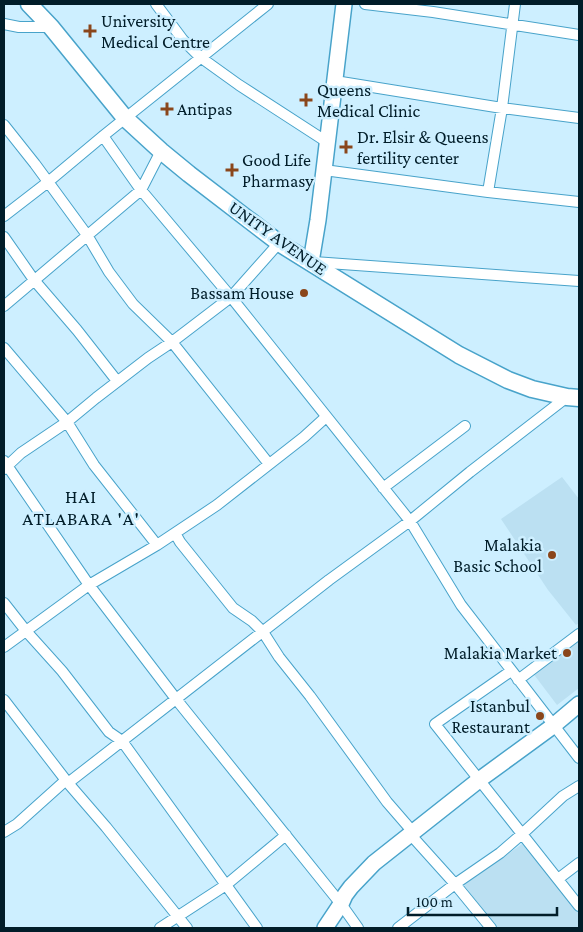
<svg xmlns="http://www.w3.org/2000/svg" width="583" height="932" font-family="'Crimson Pro',serif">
	<rect width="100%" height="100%" fill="#cdefff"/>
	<path fill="#bbe0f2" d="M562,477L579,499V623L576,625L548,590L501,519Z
		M579,635V688L557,705L532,672Z
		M522,844L579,911V928H497L464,885Z"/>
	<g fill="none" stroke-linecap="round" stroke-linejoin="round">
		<defs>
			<path id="street" d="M156,4L183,40L200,57L239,85L327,142
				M365,4L433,12L579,35
				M4,24L19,27H51
				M335,81L502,108L579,118
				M4,125L35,164L87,235L109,272L133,304L172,342L269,464
				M103,136L141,190L231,297L410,521L461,605L579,758
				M324,170L488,192L579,202
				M488,192L502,108L515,4
				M4,216L48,182L103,136L268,4
				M4,237L34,280L77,330L117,381
				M314,262L579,281
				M4,306L141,190L161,151
				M4,348L67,422L94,465L157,545
				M4,461L89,585L176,699L341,904L358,928
				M4,469L21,453L67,422L96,398L148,358L172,342L231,297L279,243
				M383,488L465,426
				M175,533L180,542L233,608L252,621L263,632L279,657L310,696L387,802L413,832
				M4,603L26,631L62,671L109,732L122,741L257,928
				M4,647L89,585L157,545L217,505L304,437L326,417
				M511,671L435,724L579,906
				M518,680L579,634
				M4,700L68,783L106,827L187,928
				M4,832L17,824L66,780L68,783L329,580L410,521L470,472L567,397
				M410,834L455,884L491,928
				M558,879L579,863
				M160,928L226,885L286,835
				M398,928L455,884L500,853L522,834L563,796L579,786"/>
			<path id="secondary" d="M311,262L318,220L344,4
				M325,928L341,904L345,895L351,887L374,863L479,780L553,726L579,704"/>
			<path id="primary" d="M29,4L51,27L125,118L161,151L189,174L279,243L459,355L508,380L532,389L567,397L579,398"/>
		</defs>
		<use href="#street" stroke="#48a3ca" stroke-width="12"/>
		<use href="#secondary" stroke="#48a3ca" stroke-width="18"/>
		<use href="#primary" stroke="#48a3ca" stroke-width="19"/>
		<use href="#street" stroke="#fff" stroke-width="10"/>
		<use href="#secondary" stroke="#fff" stroke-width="15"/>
		<use href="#primary" stroke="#fff" stroke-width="16"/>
	</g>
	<g fill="#8a461b" stroke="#cdefff" stroke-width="2">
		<path d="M87.5 23.5h5v5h5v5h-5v5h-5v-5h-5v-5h5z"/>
		<path d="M303.5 92.5h5v5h5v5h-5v5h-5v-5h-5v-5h5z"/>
		<path d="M164.5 101.5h5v5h5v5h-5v5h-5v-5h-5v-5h5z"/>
		<path d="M343.5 139.5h5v5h5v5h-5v5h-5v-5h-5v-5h5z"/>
		<path d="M229.5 162.5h5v5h5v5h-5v5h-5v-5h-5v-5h5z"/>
		<circle cx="304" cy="293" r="5"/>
		<circle cx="552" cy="555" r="5"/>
		<circle cx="567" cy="653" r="5"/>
		<circle cx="540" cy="716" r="5"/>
	</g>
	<g text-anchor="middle" stroke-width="5" stroke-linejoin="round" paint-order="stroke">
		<g font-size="18" fill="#011d29" stroke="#cdefff" text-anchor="start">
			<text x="101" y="27">University<tspan x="101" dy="21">Medical Centre</tspan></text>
			<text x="317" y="96">Queens<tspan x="317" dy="21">Medical Clinic</tspan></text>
			<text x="177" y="115">Antipas</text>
			<text x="357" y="143">Dr. Elsir &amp; Queens<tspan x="357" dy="21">fertility center</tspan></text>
			<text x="242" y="166">Good Life<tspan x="242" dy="21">Pharmasy</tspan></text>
			<text x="294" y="299" text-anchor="end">Bassam House</text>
			<text x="542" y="551" text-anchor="end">Malakia<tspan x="542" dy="21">Basic School</tspan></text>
			<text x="557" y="659" text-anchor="end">Malakia Market</text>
			<text x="530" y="712" text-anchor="end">Istanbul<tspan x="530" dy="21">Restaurant</tspan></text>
		</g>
		<g font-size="18" fill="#011d29" stroke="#cdefff">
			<text transform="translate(278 238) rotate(35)" y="6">UNITY AVENUE</text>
		</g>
		<g font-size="19" letter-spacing="1" fill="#011d29" stroke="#cdefff">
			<text x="81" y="503">HAI<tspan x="81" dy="22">ATLABARA 'A'</tspan></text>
		</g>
	</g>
	<rect width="583" height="932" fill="none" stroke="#011d29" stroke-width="10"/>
	<path d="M408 907v8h149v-8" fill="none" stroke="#011d29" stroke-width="2.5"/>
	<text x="416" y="907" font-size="15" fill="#011d29" stroke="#cdefff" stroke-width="4" paint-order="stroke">100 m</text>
</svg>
